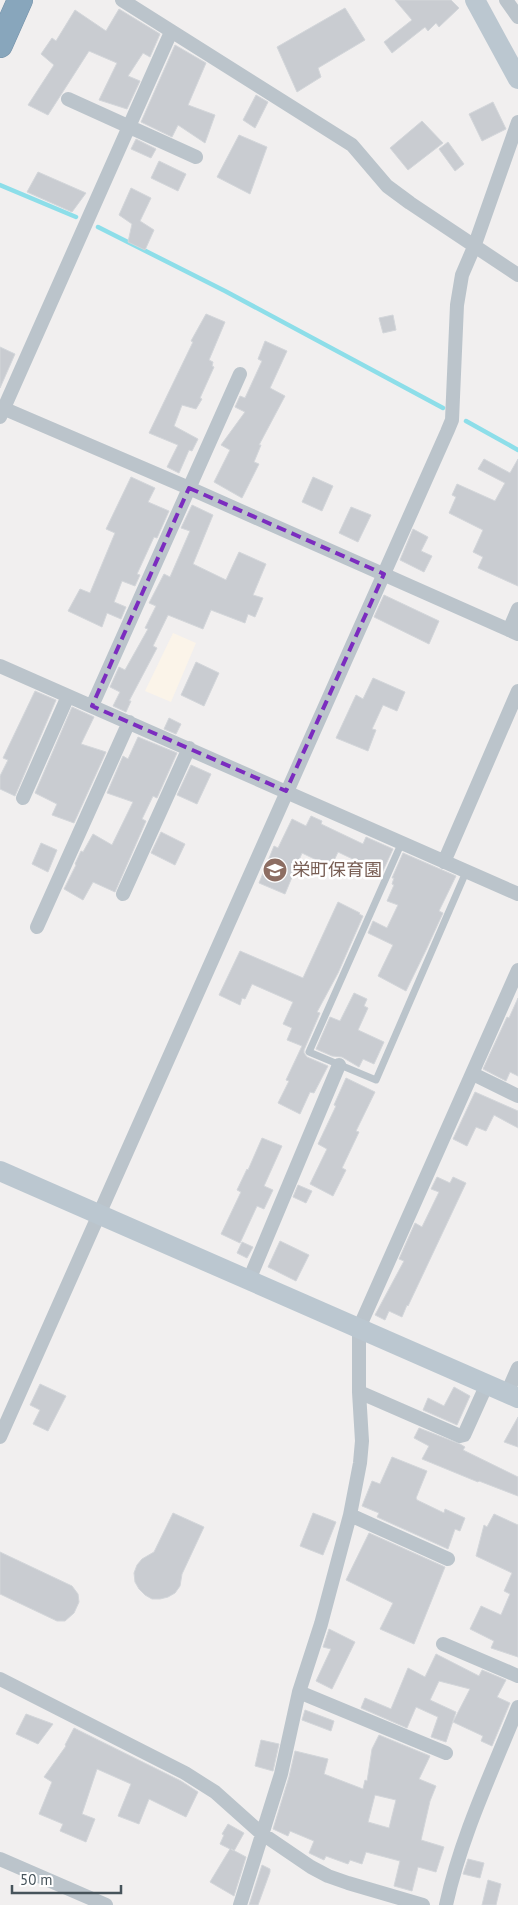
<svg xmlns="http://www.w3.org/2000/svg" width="518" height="1905" font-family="'PT Sans','Noto Sans JP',sans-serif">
	<rect width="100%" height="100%" fill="#f1efef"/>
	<path fill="#fbf4e9" d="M173,633L196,643L171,702L145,691Z"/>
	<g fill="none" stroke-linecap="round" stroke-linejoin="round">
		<path stroke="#8ddee9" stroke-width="4.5" d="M0,185L76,217
			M98,227L225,291L443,408
			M466,421L518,450"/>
	</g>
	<path fill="#c9ccd1" stroke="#d3d6da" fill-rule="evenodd" d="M395,0H451L459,8L439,27L436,23L428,31L425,27L392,53L384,42L412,20Z
		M345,8L365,40L318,68L321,77L297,92L277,47Z
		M119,9L160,34L150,57L143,53L128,76L140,81L127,109L99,100L117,63L89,51L48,115L28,105L54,65L41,54L52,38L56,41L75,10L106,31Z
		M175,45L206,63L188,105L215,115L205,143L178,125L172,137L141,122Z
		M256,95L268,102L255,128L243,120Z
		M493,102L506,129L482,141L469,114Z
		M422,121L443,143L408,170L390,148Z
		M239,135L267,147L250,194L217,177Z
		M136,139L156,149L151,158L131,149Z
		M448,142L464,164L455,171L439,149Z
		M159,161L186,174L178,191L151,178Z
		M38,172L86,193L72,212L27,192Z
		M131,188L151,198L140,221L154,230L145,250L128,242L132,224L119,215Z
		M206,314L225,322L209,360L213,362L212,366L214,367L200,398L202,399L196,409L182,405L174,426L198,439L192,451L189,450L179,473L167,467L178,445L149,433L193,342L191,341Z
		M393,315L396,330L383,333L379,318Z
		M265,341L287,351L270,388L285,396L259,445H261L254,462L259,464L242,498L214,482L230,450L221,445L245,412L235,407L240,396L245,398L262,361L258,359Z
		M0,347L15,354L0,388Z
		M484,459L510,473L518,459V586L478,568L483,557L473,552L483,530L449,513L456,497L452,495L457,484L495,501L505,483L478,469Z
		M131,477L155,488L148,502L169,511L157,538L154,537L137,574L140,575L135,586L122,581L114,602L126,607L121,619L107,613L102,627L68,611L80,589L90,593L115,533L106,529Z
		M313,477L333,486L322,511L302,502Z
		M192,505L213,515L193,564L226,580L239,552L266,564L253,595L263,598L255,617L248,614L245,623L211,610L203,629L168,615L153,646L157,648L129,701H131L126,712L113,706L120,692L110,687L119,667L125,670L148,629L145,628L156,606L149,603L164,574L170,577L190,531L181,528Z
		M351,507L371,515L358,542L339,533Z
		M413,529L428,537L421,551L432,556L424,572L400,560Z
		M384,595L439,621L429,644L374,617Z
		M196,662L219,673L204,706L181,695Z
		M373,678L405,692L397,711L383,705L372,729L376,730L368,751L336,738L356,695L363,699Z
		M35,691L56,700L15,796L0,789V776L8,760L3,758Z
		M72,707L94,717L81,744L106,752L74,823L52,815L57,804L35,793Z
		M169,718L181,724L176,734L164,729Z
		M138,737L177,753L157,798L153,796L142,819L146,821L115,892L93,882L83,900L64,889L76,865L75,864L81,851L83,852L93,834L112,845L133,802L107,793L123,756L128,759Z
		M191,765L211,774L197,804L177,795Z
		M311,816L322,821L321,824L363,844L366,837L393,849L382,873L338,852L331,867L302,853L285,894L259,883L274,846L278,848L292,819L306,826Z
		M161,832L185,844L175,865L151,853Z
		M41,843L57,850L48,872L32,864Z
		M403,853L456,876L439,911L443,913L426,950L406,991L378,976L393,945L368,933L373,921L387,928L398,905L387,901L394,885L392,884L394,878H392Z
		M338,902L360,913L359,914L363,916L338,973L317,1012L320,1013L304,1050V1053L307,1057L328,1066L314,1093L310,1092L300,1114L278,1103L289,1081L286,1080L302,1046L287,1040L292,1028L283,1024L293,1002L252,984L245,999L242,998L240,1005L219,995L240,951L303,978Z
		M354,993L367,999L364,1006L368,1008L358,1030L384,1042L374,1064L363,1059L359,1067L342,1057L332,1056L316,1049L330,1017L340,1021Z
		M518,998V1076L510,1072L506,1081L483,1069L507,1017L509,1018Z
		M346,1078L375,1092L356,1131L359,1132L342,1168L346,1170L333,1196L310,1184L327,1149L318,1144L336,1106L334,1105Z
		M475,1092L518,1111V1128L494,1115L486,1131L476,1127L467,1146L453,1139Z
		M262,1138L282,1146L264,1186L273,1190L264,1209L257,1206L240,1243L221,1234L241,1192L237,1190L247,1169L248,1170Z
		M437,1177L450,1183L453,1177L466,1183L408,1306L407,1305L402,1317L389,1311L385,1320L375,1315L404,1261L399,1259L415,1223L422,1227L439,1192L431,1189Z
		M298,1185L312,1191L306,1203L293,1197Z
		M280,1241L309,1255L296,1281L268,1267Z
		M242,1242L253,1247L247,1258L237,1253Z
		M40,1384L66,1396L48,1431L33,1424L40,1410L30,1405Z
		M454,1387L470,1396L457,1425L423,1410L428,1398L444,1406Z
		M518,1417V1447L504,1442Z
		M419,1428L460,1444L465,1447L463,1450L518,1477V1496L479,1481L478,1482L422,1459L429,1446L414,1438Z
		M392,1457L427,1471L416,1498L417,1500L444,1513L445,1509L465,1518L460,1531L455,1529L448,1549L377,1517L379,1513L362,1506L372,1481L380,1484Z
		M173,1513L204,1527L182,1574L180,1586L175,1593L168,1597L160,1599H152L145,1595L139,1589L135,1582L134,1573L137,1565L142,1559L154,1552Z
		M313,1513L336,1522L323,1555L300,1546Z
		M494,1514L518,1525V1657L491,1648L494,1641L470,1629L481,1606L501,1615L510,1594L504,1591L512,1573L476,1556L484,1525L487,1527Z
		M369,1533L445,1567L414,1644L380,1629L393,1603L346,1580Z
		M0,1552L72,1586L78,1594L79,1602L74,1613L65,1621H57L0,1594Z
		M329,1629L355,1642L332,1689L316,1681L331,1649L323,1647Z
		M436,1654L479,1676L482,1670L506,1680L497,1697L510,1703L492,1746L481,1741L483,1736L453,1722L470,1689L439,1681L430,1700L456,1712L446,1742L431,1737L438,1717L416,1707L407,1728L361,1708L365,1698L391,1709L408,1668L425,1677Z
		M305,1710L334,1721L331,1731L302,1720Z
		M26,1714L53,1724L38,1744L16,1734Z
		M74,1728L181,1781L198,1792L186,1817L149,1799L139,1824L118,1816L131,1784L97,1769L82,1814L95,1819L86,1842L60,1831L63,1824L39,1814L52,1782L44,1777L66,1746L65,1745Z
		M379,1735L430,1756L419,1779L436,1786L430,1801L421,1840L444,1847L436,1872L418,1867L412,1891L394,1886L400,1861L366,1852L362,1864L350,1860L348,1864L326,1856L324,1860L309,1853L314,1841L290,1831L288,1836L273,1829L289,1777L295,1751L328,1759L324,1774L363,1789L365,1780L367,1781L372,1749ZM375,1795L396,1800L389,1828L368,1822Z
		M261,1740L279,1744L273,1771L255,1766Z
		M228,1824L244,1833L234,1851L231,1849L246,1857L234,1896L210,1882L230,1849L220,1844L224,1835L222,1834Z
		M468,1859L484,1863L480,1878L463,1874Z
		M262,1865L270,1869V1872L258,1905H249Z
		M488,1880L501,1884L496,1905H482Z"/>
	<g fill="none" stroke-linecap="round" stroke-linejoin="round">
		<defs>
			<path id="highway" d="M0,45L20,0"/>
		</defs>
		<use href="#highway" stroke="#7391a8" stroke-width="26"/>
		<path stroke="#bbc4cb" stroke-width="7" d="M402,842L309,1052L376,1080L466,872"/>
		<path stroke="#bbc4cb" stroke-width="14" d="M122,0L352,145L387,186L410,203L518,275
			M506,0L518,17
			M68,99L196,157
			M0,407L189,488L518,634
			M0,417L171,32
			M509,630L518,609
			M0,666L518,894
			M92,706L240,374
			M23,798L68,696
			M444,862L518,691
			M123,894L189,748
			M37,927L129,722
			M473,1074L518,1096
			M249,1280L339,1065
			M359,1392L460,1436L464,1435L487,1384
			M507,1393L518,1368
			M0,1437L447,432L452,420L457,305L462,275L474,247L518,122
			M350,1515L448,1559
			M443,1644L518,1676
			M0,1679L185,1773L215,1792L261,1833L311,1867L328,1876L348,1883L423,1905
			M299,1692L446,1753
			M0,1859L106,1905
			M240,1905L281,1774L299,1692L321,1624L350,1515L360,1463L362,1441L359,1392V1328L518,970
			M446,1905C461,1836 492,1772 518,1707"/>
		<path stroke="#bbc7d0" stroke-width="20" d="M475,0L518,79
			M0,1171L518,1398"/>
		<use href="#highway" stroke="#88a6bc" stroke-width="25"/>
	</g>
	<path fill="none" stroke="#7b2cbf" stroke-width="4" stroke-dasharray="10 6" stroke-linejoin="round" d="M189,488L384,574L286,791L92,706Z"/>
	<defs>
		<symbol id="school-disc" viewBox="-11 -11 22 22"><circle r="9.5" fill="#8d6e63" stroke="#fff"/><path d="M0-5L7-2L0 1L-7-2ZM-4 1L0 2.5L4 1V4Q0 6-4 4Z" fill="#fff"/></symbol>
	</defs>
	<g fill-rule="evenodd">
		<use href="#school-disc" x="261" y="856" width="28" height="28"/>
	</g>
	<g text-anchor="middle" stroke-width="5" stroke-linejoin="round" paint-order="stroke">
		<g font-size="18" fill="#785e54" stroke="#fff" text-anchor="start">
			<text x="292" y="876">栄町保育園</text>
		</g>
	</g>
	<path d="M12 1885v8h109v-8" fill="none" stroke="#47545b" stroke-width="2.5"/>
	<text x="20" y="1885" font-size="15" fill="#47545b" stroke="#ffffff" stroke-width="4" paint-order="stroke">50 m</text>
</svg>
